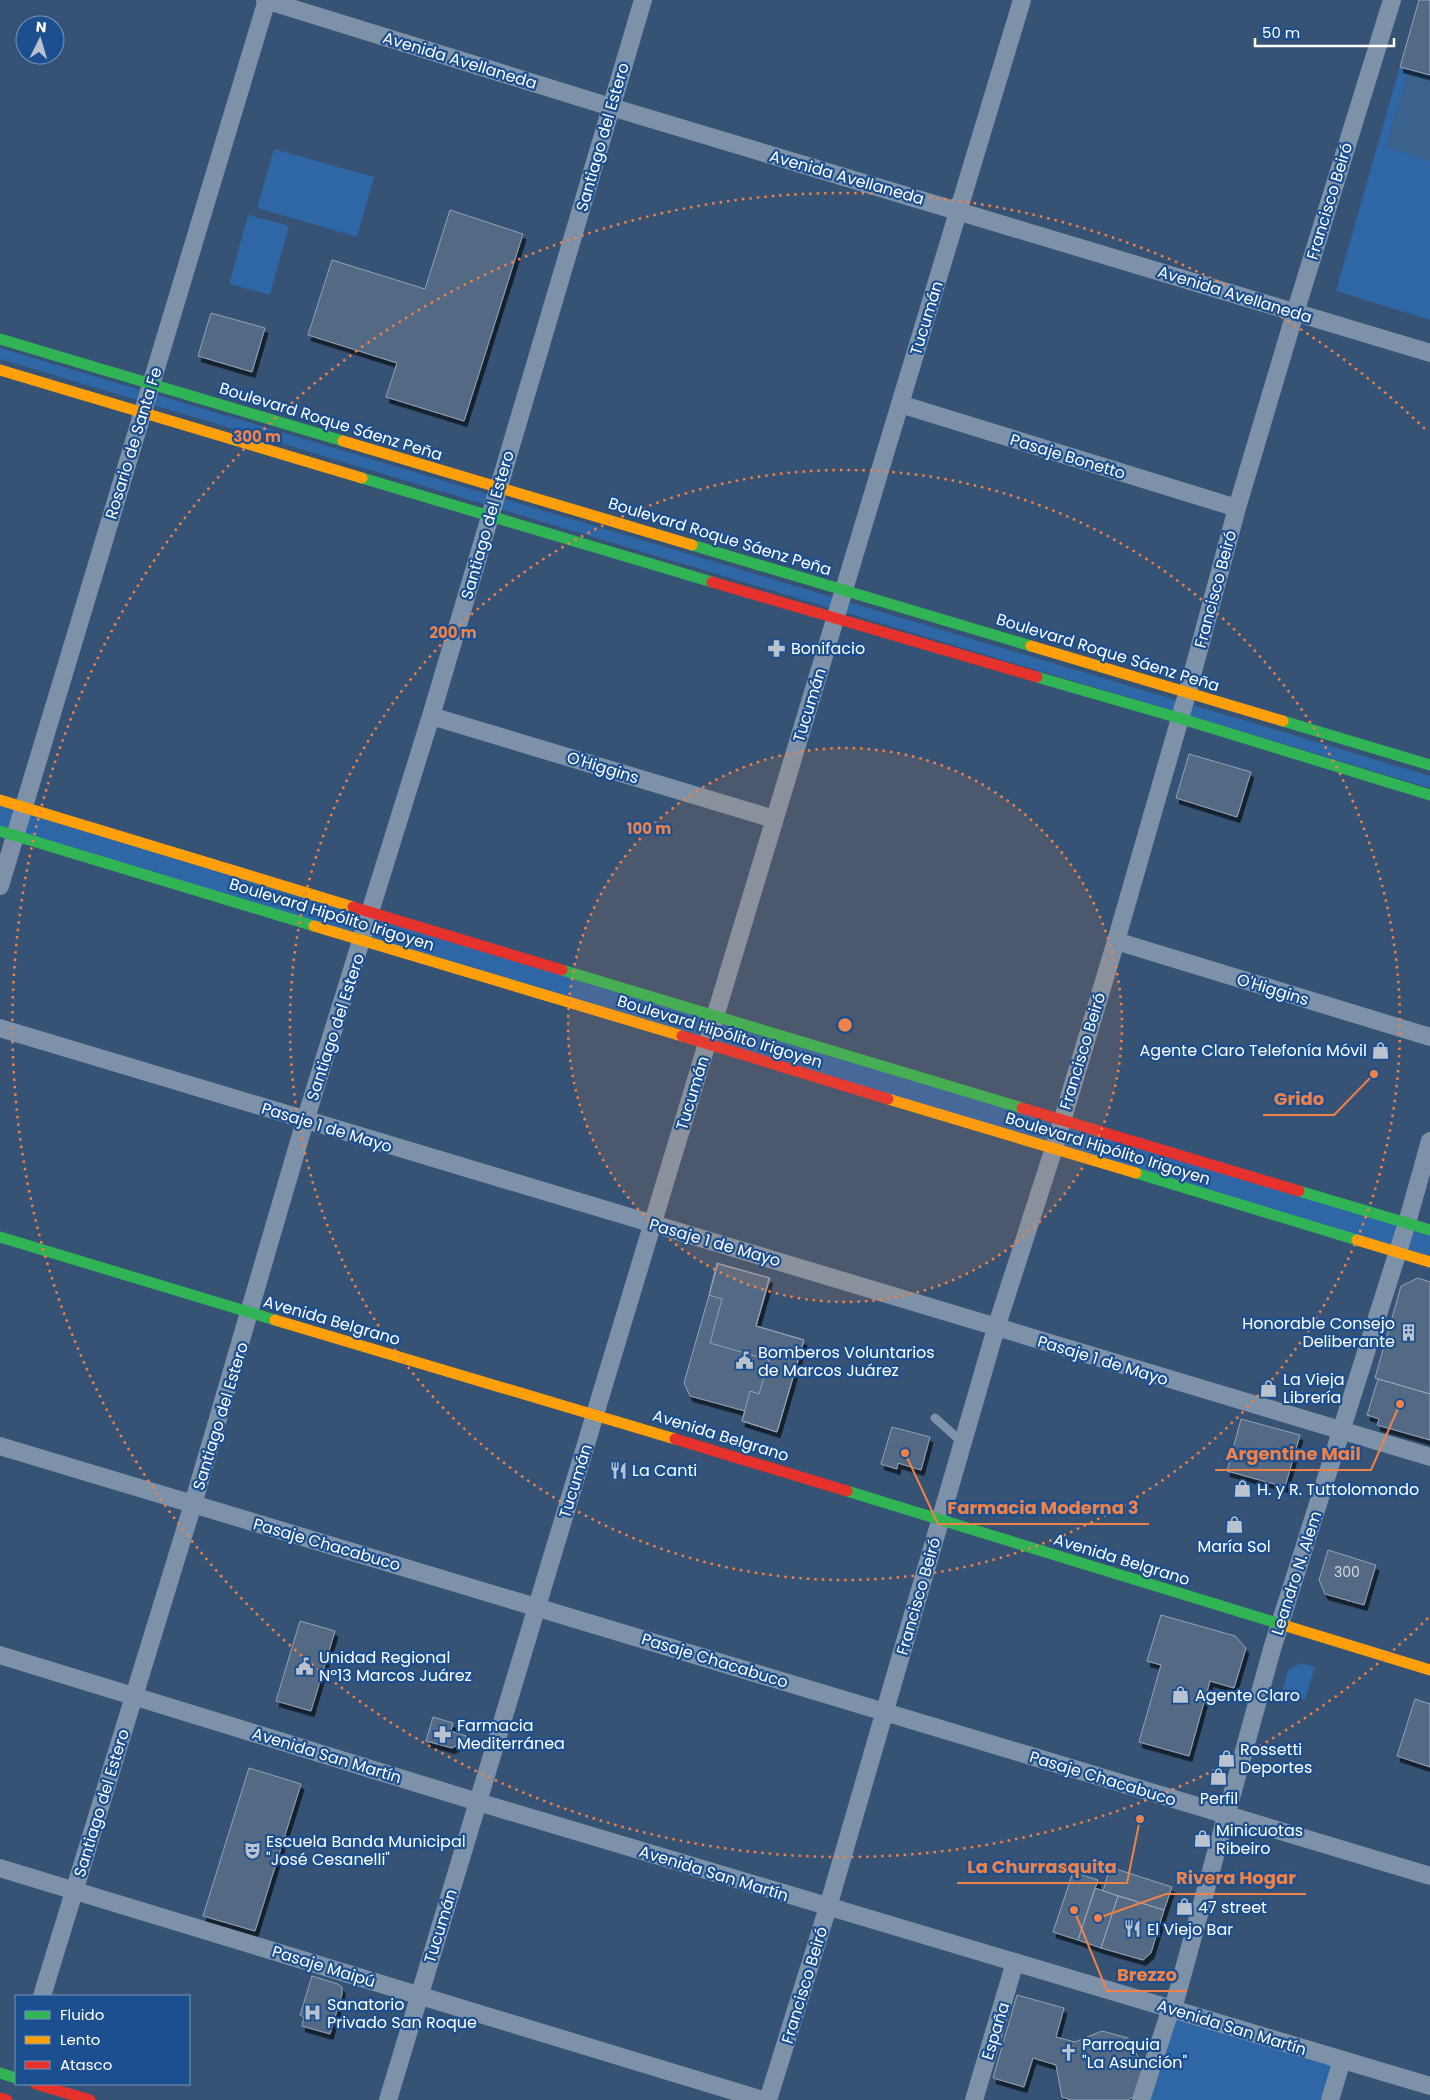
<svg xmlns="http://www.w3.org/2000/svg" width="1430" height="2100" font-family="Poppins,sans-serif">
	<defs>
		<filter id="shadow"><feDropShadow dx="3" dy="5.5" stdDeviation="0" flood-color="#0009"/></filter>
	</defs>
	<rect width="100%" height="100%" fill="#365274"/>
	<path fill="#2f66a5" d="M1419,0H1430V320L1336,291Z
		M274,149L374,177L357,237L257,208Z
		M248,215L289,226L270,295L229,284Z
		M0,348L1430,776V788L0,359Z
		M0,800L1430,1230V1262L0,831Z
		M1301,1663L1315,1667L1305,1700L1282,1693L1288,1670Z
		M1169,2015L1341,2058L1328,2100H1142Z"/>
	<path fill="#3b618d" d="M1408,73L1430,80V161L1386,147Z"/>
	<path fill="#526984" stroke="#92a2b6" filter="url(#shadow)" d="M1419,0H1430V75L1400,67Z
		M450,210L523,234L464,421L386,397L397,363L308,335L332,260L425,289Z
		M211,313L265,328L252,372L198,356Z
		M1189,754L1251,772L1237,817L1176,798Z
		M717,1263L770,1278L756,1326L804,1340L777,1432L742,1421L750,1391L759,1394L769,1360L710,1343L722,1299L709,1295Z
		M718,1264L769,1278L756,1326L804,1340L777,1432L742,1421L745,1411L690,1396L684,1383Z
		M1418,1278L1430,1282V1394L1375,1378L1401,1286Z
		M1378,1379L1430,1394V1440L1377,1425L1379,1419L1367,1415Z
		M1241,1419L1300,1435L1285,1487L1227,1471Z
		M892,1427L930,1437L921,1470L898,1463L897,1469L881,1464Z
		M1328,1550L1376,1565L1364,1605L1325,1594L1319,1580Z
		M1161,1615L1235,1636L1246,1648L1234,1688L1210,1681L1189,1756L1139,1742L1161,1665L1147,1661Z
		M300,1621L335,1631L311,1711L276,1701Z
		M1415,1699L1430,1704V1767L1397,1756Z
		M433,1717L453,1723L451,1731L466,1736L465,1741L452,1748L426,1741Z
		M249,1768L301,1784L255,1931L203,1916Z
		M1110,1867L1172,1887L1164,1910L1103,1891Z
		M1073,1872L1098,1880L1078,1940L1053,1932Z
		M1095,1888L1118,1896L1101,1948L1078,1940Z
		M1118,1896L1164,1910L1151,1953L1143,1960L1101,1948Z
		M312,1976L338,1984L342,1987V1994L330,2034L302,2026L304,2017L300,2015Z
		M1017,1995L1064,2008L1056,2037L1075,2042L1102,2031L1128,2038L1144,2068L1135,2096L1128,2100H1071L1062,2097L1056,2065L1033,2058L1024,2087L993,2078Z"/>
	<g fill="none" stroke-linecap="round" stroke-linejoin="round">
		<path stroke="#7d92a8" stroke-width="9" d="M935,1418L963,1443"/>
		<path stroke="#7d92a8" stroke-width="18" d="M265,0L611,107L1430,353
			M900,404L1237,508
			M431,716L774,819
			M0,886L267,0
			M1116,941L1430,1037
			M0,1028C476,1173 954,1312 1430,1457
			M0,1446L1430,1876
			M0,1655L478,1802L1430,2086
			M0,1868L763,2100
			M42,1996L193,1504L305,1121L431,716L643,0
			M388,2100L1022,0
			M768,2100L828,1907L996,1328L1054,1148L1116,941L1187,694L1237,508L1295,313L1392,0
			M974,2100L1015,1962
			M1141,2100L1169,2014L1173,2009L1272,1649L1407,1223L1430,1141
			M1330,2100L1342,2060"/>
		<path stroke="#30b455" stroke-width="11" d="M0,339L343,441
			M362,478L712,582
			M692,545L1031,646
			M1037,677L1179,718L1430,795
			M1283,721L1430,765
			M0,831L314,926
			M562,970L1022,1108
			M1136,1173L1357,1240
			M1299,1191L1430,1230
			M0,1237L275,1320
			M847,1491L1280,1624
			M0,2073L16,2078"/>
		<path stroke="#ff9f0a" stroke-width="11" d="M0,370L362,478
			M343,441L692,545
			M1031,646L1283,721
			M0,800L353,907
			M314,926L682,1036
			M888,1099L1136,1173
			M1357,1240L1430,1262
			M275,1320L675,1439
			M1280,1624L1430,1670"/>
		<path stroke="#e5322d" stroke-width="11" d="M712,582L1037,677
			M353,907L562,970
			M682,1036L888,1099
			M1022,1108L1299,1191
			M675,1439L847,1491
			M36,2084L90,2100
			M0,2098L7,2100"/>
	</g>
	<circle cx="845" cy="1025" r="277" fill="#ee8249" fill-opacity=".12"/>
	<g fill="none" stroke="#ee8249" stroke-width="2.5" stroke-dasharray="2.5 5">
		<circle cx="845" cy="1025" r="277"/>
		<circle cx="845" cy="1025" r="555"/>
		<path d="M1428 1618A832 832 0 1 1 1428 432"/>
	</g>
	<defs>
		<symbol id="pharmacy-bare" viewBox="-9 -9 18 18"><path d="M-2-6h4v4h4v4h-4v4h-4v-4h-4v-4h4Z" fill="#b9c2ce" stroke="#1b4f8f" stroke-width="2.5" paint-order="stroke"/></symbol>
		<symbol id="shop-bare" viewBox="-9 -9 18 18"><path d="M-5-2.5h2.3a2.7 3.5 0 0 1 5.4 0H5L5.5 6h-11ZM-1.5-2.5h3a1.5 2.3 0 0 0-3 0Z" fill="#b9c2ce" stroke="#1b4f8f" stroke-width="2.5" paint-order="stroke"/></symbol>
		<symbol id="building-bare" viewBox="-9 -9 18 18"><path d="M-4-6H4V6H1V3H-1V6H-4ZM-2.5-4.3h1.7v1.8h-1.7ZM.8-4.3h1.7v1.8H.8ZM-2.5-1h1.7V.8h-1.7ZM.8-1h1.7V.8H.8Z" fill="#b9c2ce" stroke="#1b4f8f" stroke-width="2.5" paint-order="stroke"/></symbol>
		<symbol id="civic-bare" viewBox="-9 -9 18 18"><path d="M-.6-6.5H3V-4.5H.6V-3L4-1V1h2V6H-6V1h2V-1L-.6-3ZM-1.2 2.5V6h2.4V2.5Z" fill="#b9c2ce" stroke="#1b4f8f" stroke-width="2.5" paint-order="stroke"/></symbol>
		<symbol id="restaurant-bare" viewBox="-9 -9 18 18"><path d="M-5-6h1v4h1v-4h1v4h1v-4h1v5L-1.5 .5V6h-2V.5L-5-1ZM5-6V6H3V1.5H1.5Q1.5-4 5-6Z" fill="#b9c2ce" stroke="#1b4f8f" stroke-width="2.5" paint-order="stroke"/></symbol>
		<symbol id="theatre-bare" viewBox="-9 -9 18 18"><path d="M-5-5.5Q0-4 5-5.5V0Q5 5 0 6Q-5 5-5 0ZM-3.3-2.5H-1v1.5H-3.3ZM1-2.5H3.3v1.5H1ZM-2.8 1Q0 5.5 2.8 1Z" fill="#b9c2ce" stroke="#1b4f8f" stroke-width="2.5" paint-order="stroke"/></symbol>
		<symbol id="hospital-bare" viewBox="-9 -9 18 18"><path d="M-5-5h3v3.5h4V-5h3V5h-3V1.5h-4V5h-3Z" fill="#b9c2ce" stroke="#1b4f8f" stroke-width="2.5" paint-order="stroke"/></symbol>
		<symbol id="church-bare" viewBox="-9 -9 18 18"><path d="M-1.2-6h2.4v3.5h3.3v2.4h-3.3V6h-2.4V-.1h-3.3v-2.4h3.3Z" fill="#b9c2ce" stroke="#1b4f8f" stroke-width="2.5" paint-order="stroke"/></symbol>
	</defs>
	<g fill-rule="evenodd">
		<use href="#pharmacy-bare" x="764" y="636" width="25" height="25"/>
		<use href="#shop-bare" x="1368" y="1038" width="25" height="25"/>
		<use href="#building-bare" x="1396" y="1320" width="25" height="25"/>
		<use href="#civic-bare" x="732" y="1348" width="25" height="25"/>
		<use href="#shop-bare" x="1256" y="1376" width="25" height="25"/>
		<use href="#restaurant-bare" x="606" y="1458" width="25" height="25"/>
		<use href="#shop-bare" x="1230" y="1476" width="25" height="25"/>
		<use href="#shop-bare" x="1222" y="1512" width="25" height="25"/>
		<use href="#civic-bare" x="292" y="1654" width="25" height="25"/>
		<use href="#shop-bare" x="1168" y="1682" width="25" height="25"/>
		<use href="#pharmacy-bare" x="430" y="1722" width="25" height="25"/>
		<use href="#shop-bare" x="1214" y="1746" width="25" height="25"/>
		<use href="#shop-bare" x="1206" y="1764" width="25" height="25"/>
		<use href="#shop-bare" x="1190" y="1826" width="25" height="25"/>
		<use href="#theatre-bare" x="240" y="1838" width="25" height="25"/>
		<use href="#shop-bare" x="1172" y="1894" width="25" height="25"/>
		<use href="#restaurant-bare" x="1120" y="1916" width="25" height="25"/>
		<use href="#hospital-bare" x="300" y="2000" width="25" height="25"/>
		<use href="#church-bare" x="1056" y="2040" width="25" height="25"/>
	</g>
	<g text-anchor="middle" stroke-width="4.5" stroke-linejoin="round" paint-order="stroke">
		<g font-size="14" fill="#d4dae0">
			<text x="1347" y="1577">300</text>
		</g>
		<g font-size="16" fill="#fff" stroke="#1b4f8f">
			<text transform="translate(460 60) rotate(17)" y="6">Avenida Avellaneda</text>
			<text transform="translate(602 137) rotate(-74)" y="6">Santiago del Estero</text>
			<text transform="translate(847 177) rotate(16)" y="6">Avenida Avellaneda</text>
			<text transform="translate(1329 201) rotate(-73)" y="6">Francisco Beiró</text>
			<text transform="translate(1235 294) rotate(17)" y="6">Avenida Avellaneda</text>
			<text transform="translate(926 318) rotate(-73)" y="6">Tucumán</text>
			<text transform="translate(331 421) rotate(17)" y="6">Boulevard Roque Sáenz Peña</text>
			<text transform="translate(133 443) rotate(-73)" y="6">Rosario de Santa Fe</text>
			<text transform="translate(1068 456) rotate(17)" y="6">Pasaje Bonetto</text>
			<text transform="translate(487 525) rotate(-74)" y="6">Santiago del Estero</text>
			<text transform="translate(720 536) rotate(17)" y="6">Boulevard Roque Sáenz Peña</text>
			<text transform="translate(1215 589) rotate(-75)" y="6">Francisco Beiró</text>
			<text transform="translate(1108 652) rotate(17)" y="6">Boulevard Roque Sáenz Peña</text>
			<text transform="translate(809 705) rotate(-73)" y="6">Tucumán</text>
			<text transform="translate(603 767) rotate(17)" y="6">O'Higgins</text>
			<text transform="translate(332 914) rotate(17)" y="6">Boulevard Hipólito Irigoyen</text>
			<text transform="translate(1273 989) rotate(17)" y="6">O'Higgins</text>
			<text transform="translate(335 1027) rotate(-72)" y="6">Santiago del Estero</text>
			<text transform="translate(720 1031) rotate(17)" y="6">Boulevard Hipólito Irigoyen</text>
			<text transform="translate(1082 1051) rotate(-73)" y="6">Francisco Beiró</text>
			<text transform="translate(692 1093) rotate(-73)" y="6">Tucumán</text>
			<text transform="translate(327 1127) rotate(17)" y="6">Pasaje 1 de Mayo</text>
			<text transform="translate(1108 1148) rotate(17)" y="6">Boulevard Hipólito Irigoyen</text>
			<text transform="translate(715 1242) rotate(16)" y="6">Pasaje 1 de Mayo</text>
			<text transform="translate(332 1320) rotate(16)" y="6">Avenida Belgrano</text>
			<text transform="translate(1103 1360) rotate(17)" y="6">Pasaje 1 de Mayo</text>
			<text transform="translate(220 1416) rotate(-73)" y="6">Santiago del Estero</text>
			<text transform="translate(721 1435) rotate(17)" y="6">Avenida Belgrano</text>
			<text transform="translate(575 1481) rotate(-73)" y="6">Tucumán</text>
			<text transform="translate(327 1544) rotate(16)" y="6">Pasaje Chacabuco</text>
			<text transform="translate(1122 1559) rotate(17)" y="6">Avenida Belgrano</text>
			<text transform="translate(1296 1573) rotate(-72)" y="6">Leandro N. Alem</text>
			<text transform="translate(918 1596) rotate(-74)" y="6">Francisco Beiró</text>
			<text transform="translate(715 1660) rotate(17)" y="6">Pasaje Chacabuco</text>
			<text transform="translate(327 1755) rotate(17)" y="6">Avenida San Martín</text>
			<text transform="translate(1103 1778) rotate(17)" y="6">Pasaje Chacabuco</text>
			<text transform="translate(101 1803) rotate(-73)" y="6">Santiago del Estero</text>
			<text transform="translate(714 1873) rotate(17)" y="6">Avenida San Martín</text>
			<text transform="translate(440 1926) rotate(-73)" y="6">Tucumán</text>
			<text transform="translate(324 1966) rotate(17)" y="6">Pasaje Maipú</text>
			<text transform="translate(804 1985) rotate(-73)" y="6">Francisco Beiró</text>
			<text transform="translate(1232 2027) rotate(17)" y="6">Avenida San Martín</text>
			<text transform="translate(995 2031) rotate(-73)" y="6">España</text>
		</g>
		<g font-size="16" fill="#fff" stroke="#1b4f8f" text-anchor="start">
			<text x="791" y="654">Bonifacio</text>
			<text x="1367" y="1056" text-anchor="end">Agente Claro Telefonía Móvil</text>
			<text x="1395" y="1329" text-anchor="end">Honorable Consejo<tspan x="1395" dy="18">Deliberante</tspan></text>
			<text x="758" y="1358">Bomberos Voluntarios<tspan x="758" dy="18">de Marcos Juárez</tspan></text>
			<text x="1283" y="1385">La Vieja<tspan x="1283" dy="18">Librería</tspan></text>
			<text x="632" y="1476">La Canti</text>
			<text x="1257" y="1495">H. y R. Tuttolomondo</text>
			<text x="1234" y="1552" text-anchor="middle">María Sol</text>
			<text x="319" y="1663">Unidad Regional<tspan x="319" dy="18">Nº13 Marcos Juárez</tspan></text>
			<text x="1195" y="1701">Agente Claro</text>
			<text x="457" y="1731">Farmacia<tspan x="457" dy="18">Mediterránea</tspan></text>
			<text x="1240" y="1755">Rossetti<tspan x="1240" dy="18">Deportes</tspan></text>
			<text x="1219" y="1804" text-anchor="middle">Perfil</text>
			<text x="1216" y="1836">Minicuotas<tspan x="1216" dy="18">Ribeiro</tspan></text>
			<text x="266" y="1847">Escuela Banda Municipal<tspan x="266" dy="18">"José Cesanelli"</tspan></text>
			<text x="1198" y="1913">47 street</text>
			<text x="1147" y="1935">El Viejo Bar</text>
			<text x="327" y="2010">Sanatorio<tspan x="327" dy="18">Privado San Roque</tspan></text>
			<text x="1082" y="2050">Parroquia<tspan x="1082" dy="18">"La Asunción"</tspan></text>
		</g>
	</g>
	<circle cx="845" cy="1025" r="8" fill="#ee8249" stroke="#1b4f8f" stroke-width="2.5"/>
	<g font-size="15" text-anchor="middle" font-weight="bold" fill="#ee8249" stroke="#1b4f8f" stroke-width="4.5" stroke-linejoin="round" paint-order="stroke">
		<text x="257" y="442">300 m</text>
		<text x="453" y="638">200 m</text>
		<text x="649" y="834">100 m</text>
	</g>
	<path fill="none" stroke="#ee8249" stroke-width="2" d="M1374 1074L1334 1115H1263M1400 1404L1371 1470H1215M905 1453L938 1524H1149M1140 1819L1127 1883H957M1098 1918L1166 1894H1306M1074 1910L1107 1991H1187"/>
	<g fill="#ee8249" stroke="#1b4f8f" stroke-width="2">
		<circle cx="1374" cy="1074" r="5"/>
		<circle cx="1400" cy="1404" r="5"/>
		<circle cx="905" cy="1453" r="5"/>
		<circle cx="1140" cy="1819" r="5"/>
		<circle cx="1098" cy="1918" r="5"/>
		<circle cx="1074" cy="1910" r="5"/>
	</g>
	<g font-size="18" text-anchor="middle" font-weight="bold" fill="#ee8249" stroke="#1b4f8f" stroke-width="4.5" stroke-linejoin="round" paint-order="stroke">
		<text x="1299" y="1105">Grido</text>
		<text x="1293" y="1460">Argentine Mail</text>
		<text x="1043" y="1514">Farmacia Moderna 3</text>
		<text x="1042" y="1873">La Churrasquita</text>
		<text x="1236" y="1884">Rivera Hogar</text>
		<text x="1147" y="1981">Brezzo</text>
	</g>
	<rect x="15" y="1995" width="175" height="90" fill="#1b4f8f" stroke="#7695bc"/>
	<rect x="25" y="2011" width="25" height="8" fill="#30b455" stroke="#7695bc"/>
	<text x="60" y="2020" font-size="15" fill="#ffffff">Fluido</text>
	<rect x="25" y="2036" width="25" height="8" fill="#ff9f0a" stroke="#7695bc"/>
	<text x="60" y="2045" font-size="15" fill="#ffffff">Lento</text>
	<rect x="25" y="2061" width="25" height="8" fill="#e5322d" stroke="#7695bc"/>
	<text x="60" y="2070" font-size="15" fill="#ffffff">Atasco</text>
	<g transform="translate(40 40) rotate(5)"><circle r="24" fill="#1b4f8f" stroke="#7695bc"/>
	<path d="M0-4L9 19L0 12L-9 19Z" fill="#b9c2ce"/>
	<text y="-8" font-size="14" font-weight="bold" text-anchor="middle" fill="#ffffff">N</text>
	</g>
	<path d="M1255 38v8h139v-8" fill="none" stroke="#ffffff" stroke-width="2.5"/>
	<text x="1262" y="38" font-size="15" fill="#ffffff" stroke="#1b4f8f" stroke-width="4" paint-order="stroke">50 m</text>
</svg>
